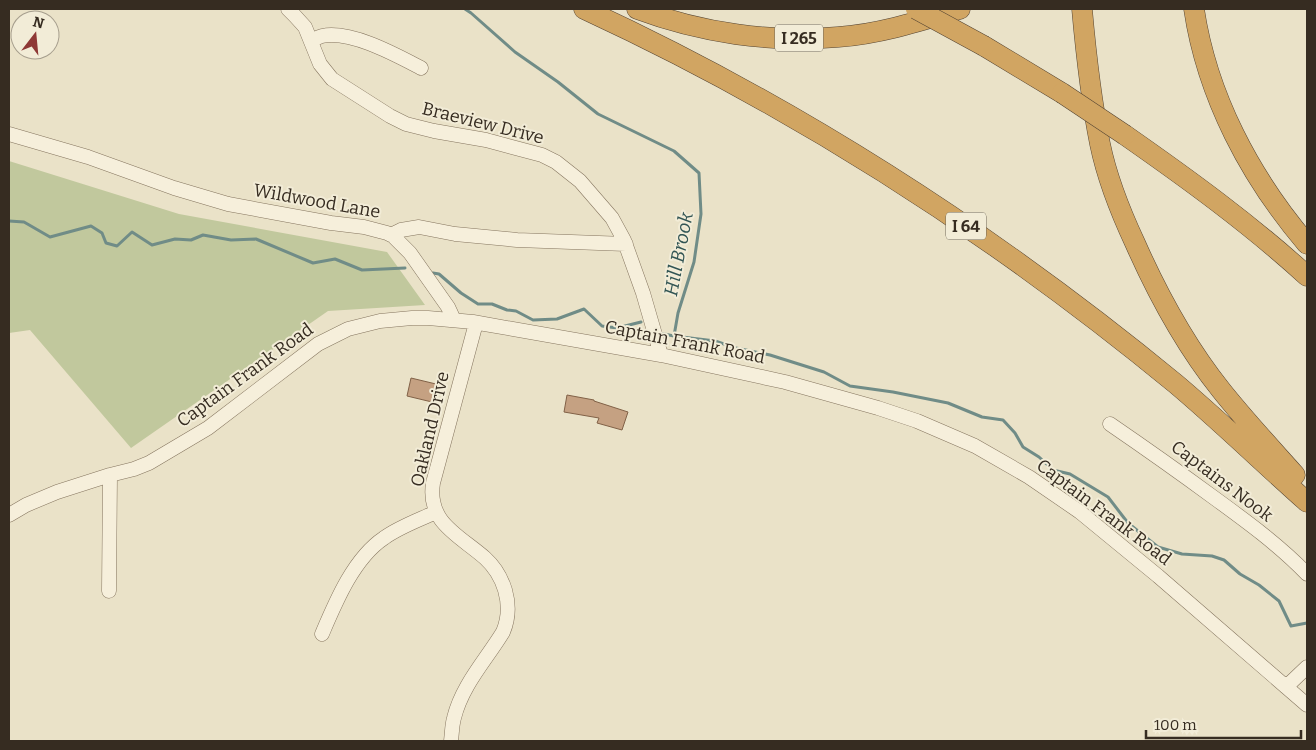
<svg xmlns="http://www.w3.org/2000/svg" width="1316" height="750" font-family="Bitter,serif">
	<rect width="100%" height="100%" fill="#eae2c8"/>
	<path fill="#c1c89d" d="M9,161L179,214L387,252L425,305L328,311L131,448L30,330L9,333Z"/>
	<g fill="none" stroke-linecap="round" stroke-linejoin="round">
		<path stroke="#708c87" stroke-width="3" d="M465,9L471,13L515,52L558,82L598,114L674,151L699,173L701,214L694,262L678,313L674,336
			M9,221L24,222L50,237L91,226L102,233L106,243L117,246L132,232L152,245L175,239L191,240L203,235L231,240L256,239L313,263L335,259L362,270L405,268
			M433,273L439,274L461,293L478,304H492L507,310L516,311L533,320L557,319L584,309L602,326L617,328L641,322
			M659,333L674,336L715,341L736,348L770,355L824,372L850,386L893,392L948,403L982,417L1003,420L1015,433L1023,447L1039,457L1053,470L1070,474L1108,497L1128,523L1158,547L1182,554L1212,556L1224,560L1240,574L1259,585L1279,601L1291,626L1307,623"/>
	</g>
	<path fill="#c5a182" stroke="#816147" d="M411,378L436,384L432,402L407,396Z
		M567,395L594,400V401L628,412L622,430L597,423L599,418L564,412Z"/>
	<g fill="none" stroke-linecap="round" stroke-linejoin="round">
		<defs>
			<path id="minor" d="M288,9L295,16L305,27L320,64L332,79L390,116L406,124L434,131L486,140L542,155L556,162L580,181L612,218L624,240L643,293L661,355
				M311,41C315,39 318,37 322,36C351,30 396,55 421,68
				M9,134L88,157L174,188L228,204L331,223L364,227L387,233L393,236L410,253L448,307L454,320
				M391,235L401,230L419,227L455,234L517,240L626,244
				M1110,424C1145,448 1179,472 1213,497C1246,521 1279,545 1307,574
				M9,515L26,505L57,492L110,475L134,469L149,463L208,428L318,344L348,329L380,321L412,318H428L473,322L661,355L785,382L878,408L917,421L975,446L1029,477L1080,512L1158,576L1307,705
				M109,591L110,475
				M322,634C336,601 354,558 384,538C399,527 419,520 436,512
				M1286,687L1307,667
				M451,741C452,733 452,725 454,718C462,685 486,660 503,632C509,618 509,604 505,590C501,577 495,567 485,558C459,535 427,523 433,483L476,323"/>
			<path id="highway" d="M584,9C796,107 995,235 1176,384C1221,422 1263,463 1307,502
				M637,9C701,33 771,43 838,37C880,34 920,21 960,9
				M1082,9C1086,54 1091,99 1100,144C1107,178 1120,211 1135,243C1158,295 1185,345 1221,390C1244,419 1270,447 1295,475
				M1194,9C1207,96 1250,177 1307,244
				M984,46L1062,93
				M1125,135C1188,179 1250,224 1307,276"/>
		</defs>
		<use href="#minor" stroke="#85755f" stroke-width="15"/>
		<use href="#highway" stroke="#534332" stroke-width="21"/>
		<use href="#minor" stroke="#f6efdb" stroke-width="14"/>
		<use href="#highway" stroke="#d1a562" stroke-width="20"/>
		<defs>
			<path id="highway-bridge" d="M916,9L984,46
				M1062,93L1125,135"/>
		</defs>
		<use href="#highway-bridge" stroke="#534332" stroke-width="21" stroke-linecap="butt"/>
		<use href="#highway-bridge" stroke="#d1a562" stroke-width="20"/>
	</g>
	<g text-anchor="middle" stroke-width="4" stroke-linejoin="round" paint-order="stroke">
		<g fill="#f2ecd7" stroke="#6e6658" stroke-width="1">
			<rect x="775" y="24.5" width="48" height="27" rx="4"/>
			<rect x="946" y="212.5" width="40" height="27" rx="4"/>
		</g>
		<g font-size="16" font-weight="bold" fill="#362c21">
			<text x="799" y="44">I 265</text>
			<text x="966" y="232">I 64</text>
		</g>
		<g font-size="18" fill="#362c21" stroke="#f2ecd7">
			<text transform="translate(483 123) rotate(14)" y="6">Braeview Drive</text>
			<text transform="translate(317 201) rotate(10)" y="6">Wildwood Lane</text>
			<text transform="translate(685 342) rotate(11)" y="6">Captain Frank Road</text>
			<text transform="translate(245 375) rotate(-36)" y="6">Captain Frank Road</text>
			<text transform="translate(430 429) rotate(-77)" y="6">Oakland Drive</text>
			<text transform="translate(1222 481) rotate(37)" y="6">Captains Nook</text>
			<text transform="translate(1104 512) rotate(37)" y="6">Captain Frank Road</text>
		</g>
		<g font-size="19" font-style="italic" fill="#325554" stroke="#f2ecd7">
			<text transform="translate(678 254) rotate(-79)" y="7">Hill Brook</text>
		</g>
	</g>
	<rect width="1316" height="750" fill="none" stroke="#362c21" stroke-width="20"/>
	<g transform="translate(35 35) rotate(16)"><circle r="24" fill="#f2ecd7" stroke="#a79f8e"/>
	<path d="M0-4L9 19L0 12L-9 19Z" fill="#8e3835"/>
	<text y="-8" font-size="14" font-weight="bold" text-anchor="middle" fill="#362c21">N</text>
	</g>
	<path d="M1146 730v8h155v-8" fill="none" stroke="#362c21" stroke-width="2.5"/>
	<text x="1154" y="730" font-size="15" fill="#362c21" stroke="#f2ecd7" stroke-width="4" paint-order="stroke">100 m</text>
</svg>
